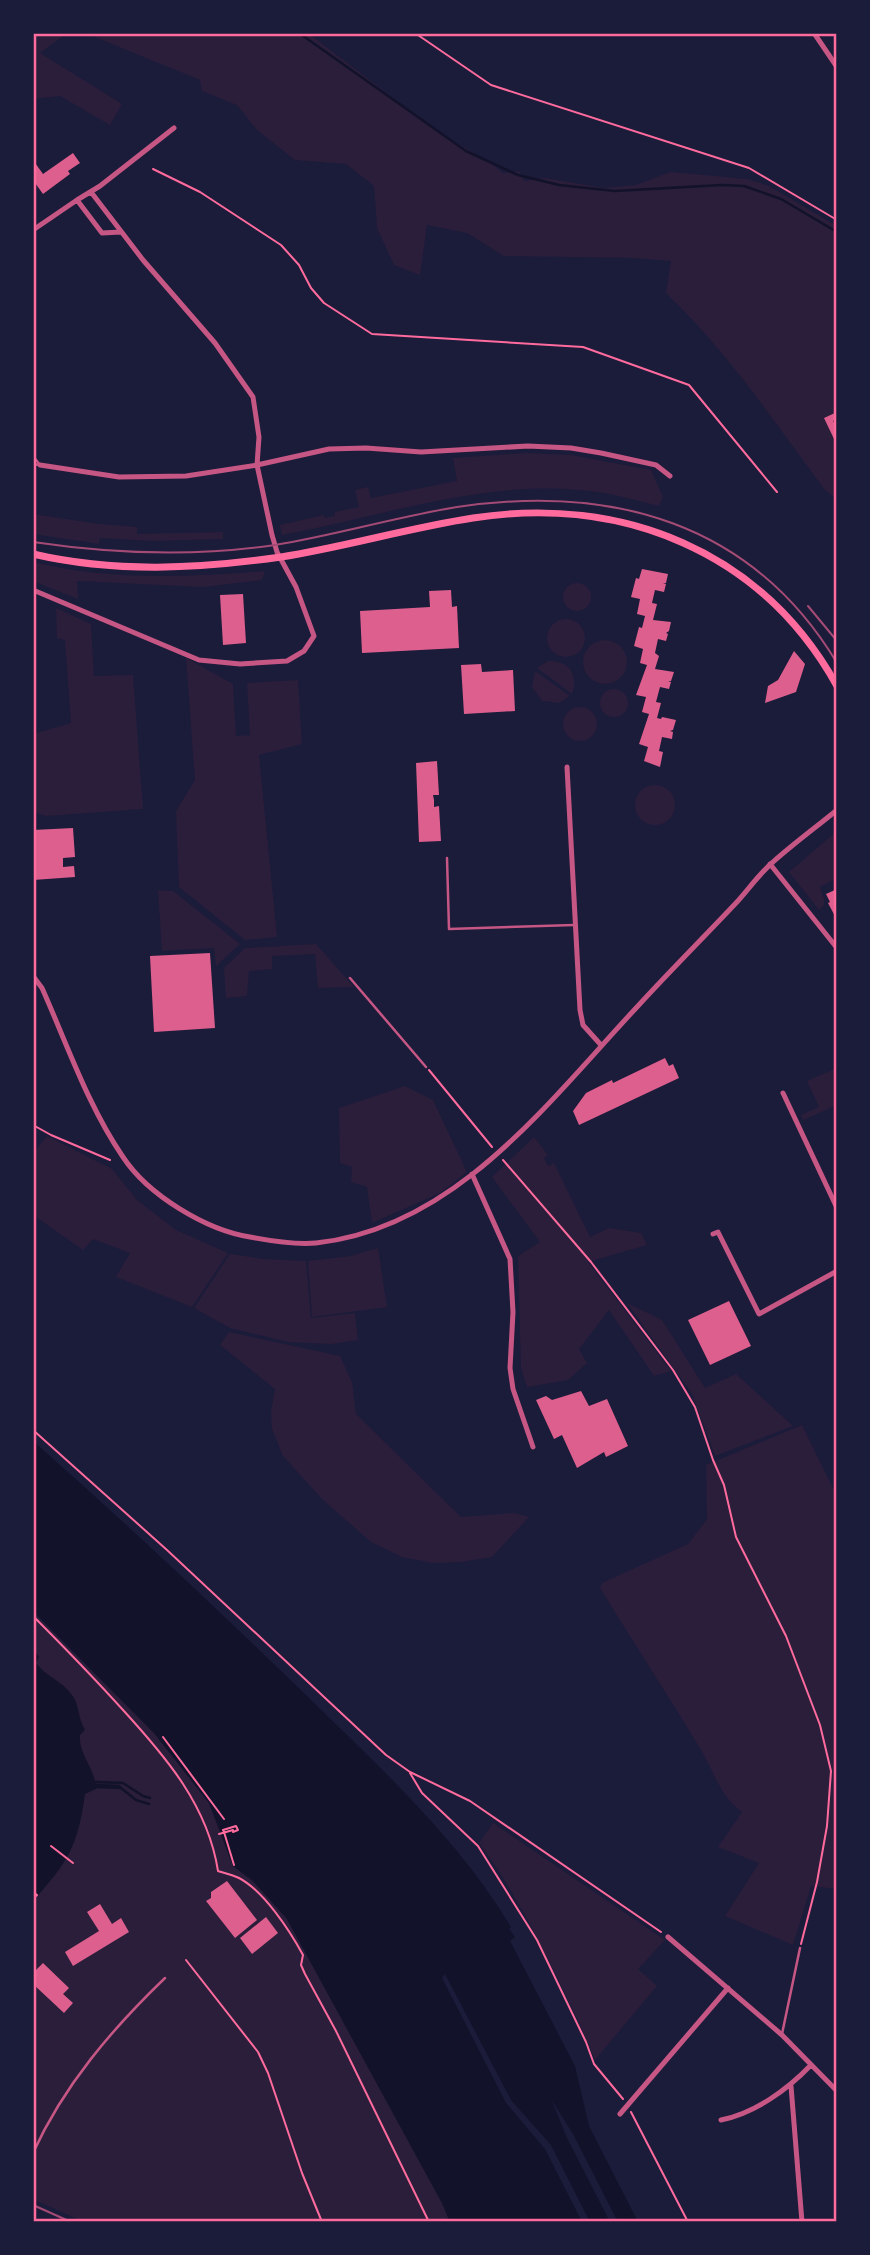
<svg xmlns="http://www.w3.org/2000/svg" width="870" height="2255" font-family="'Nunito Sans',sans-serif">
	<rect width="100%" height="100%" fill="#1b1b3a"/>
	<path fill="#2a1e3b" d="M39,33H67L40,53L122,104L110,125L60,96L33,99V41Z
		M92,33H308L435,130L491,163L503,173L519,171L524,181L545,178L604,188L636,185L670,172L748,179L769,186L837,226V500L825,490C775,423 727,351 666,293L671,261L634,258L504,256L467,233L427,225L420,275L394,265L377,228L374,186L346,164L295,160L257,130L237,105L202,91L200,80L95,37Z
		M526,453L571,455L651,470L663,497L659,506C632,499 607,492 579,490C478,481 380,517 282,535L280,525L324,515L325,518L335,516V512L359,507L355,490L368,487L371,498L457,481L453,458Z
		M33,514L99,524L137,527V534L223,532V539L152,541L100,538L99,544L33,534Z
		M33,562C110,581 187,577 265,571L262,580L203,587L77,581L78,599L33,581Z
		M563 597a14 14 0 1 1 28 0a14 14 0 1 1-28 0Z
		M56,608L91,624L94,676L133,675L143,809L46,816L33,812V734L71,723L65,640L57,638Z
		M547 638a19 19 0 1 1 38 0a19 19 0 1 1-38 0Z
		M583 662a22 22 0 1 1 44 0a22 22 0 1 1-44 0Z
		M186,658L233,684L236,736L250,735L247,683L298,680L302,744L259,755L277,937L245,940L179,887L176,811L195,780Z
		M548,661C569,660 579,675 572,694L537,668Z
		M535,671L570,696L559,703L542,701L532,687Z
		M600 703a14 14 0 1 1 28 0a14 14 0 1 1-28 0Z
		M563 724a17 17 0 1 1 34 0a17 17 0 1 1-34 0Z
		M635 805a20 20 0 1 1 40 0a20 20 0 1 1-40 0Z
		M837,831V878L820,887L824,899V905L819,910L789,872Z
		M158,890L173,891L240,944L216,966L214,948L162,951Z
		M316,944L354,987L318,988L315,954L272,956V969L249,971L247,996L226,998L224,968L245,948Z
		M837,1068V1105L803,1120L801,1115L819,1107L807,1081Z
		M405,1086L433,1100L467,1172L440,1193L372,1223L367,1187L351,1182L352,1167L340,1163L339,1108Z
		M47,1136L112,1169L137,1200L176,1230L228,1253L192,1307L116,1277L130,1253L93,1239L83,1250L33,1215V1153Z
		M534,1137L548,1155L544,1158L548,1166L554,1163L590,1237L609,1228L641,1233L647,1245L588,1262L671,1371L654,1376L609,1310L579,1349L587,1363L568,1380L527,1387L521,1368L518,1256L540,1242L492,1177Z
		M378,1248L387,1307L312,1317L308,1261L351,1256Z
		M230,1254L264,1259L306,1261L311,1318L355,1313L358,1340L331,1344L288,1342L230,1328L194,1308Z
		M627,1303L662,1320L705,1388L736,1374L793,1426L715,1456L692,1394Z
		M229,1332L340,1356L352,1382L356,1414L461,1517L515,1513L529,1517L492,1557L461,1562L433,1563L402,1557L371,1542L323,1500L283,1456L272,1429L271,1411L275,1389L220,1345Z
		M802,1425L837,1496V1889L811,1886L793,1945L725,1916L759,1863L718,1847L742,1812C719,1795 715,1773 701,1750C668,1695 633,1642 600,1588L602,1583L688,1544L707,1519L706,1465Z
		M33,1612L154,1733L209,1803L233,1866L253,1881L287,1919L442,2203L450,2222H84L33,2199Z
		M493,1823L665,1940L638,1969L657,1986L595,2060C584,2032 570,2005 557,1977C534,1931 510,1884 479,1843Z"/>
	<path fill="#12122b" d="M33,1441C126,1523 216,1608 305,1694C379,1767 457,1837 511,1927L509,1929L515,1937L510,1941L575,2066L589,2126L638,2222H618L573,2134L551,2099L567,2138L610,2222H590L551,2145L511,2100L445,1974L442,1978L506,2103L545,2149L582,2222H450L442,2203L287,1919L253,1881L233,1866L209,1803L154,1733L33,1611Z
		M33,1649L39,1657L36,1663C47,1678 64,1681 74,1698C79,1706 78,1718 85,1730L80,1735C78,1755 96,1769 96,1789L85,1794C78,1846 68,1862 33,1901Z"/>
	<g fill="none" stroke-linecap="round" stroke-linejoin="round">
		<path stroke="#12122b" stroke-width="2.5" d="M299,33L466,151L518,175L559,185L615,191L722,185L744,186L781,199L837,232
			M96,1782L123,1783L143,1796L150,1798
			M96,1785L119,1786L121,1788
			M96,1787L121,1788L136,1800L149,1804"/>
	</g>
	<path fill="#dd5f8e" d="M73,153L80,163L68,171L70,174L43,194L33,180V160L43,174Z
		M837,412V419L833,421L837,427V438L834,439L824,418Z
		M642,569L668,574L666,583L663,584H666L664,592L655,590L652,603L657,604L653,620L671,622L669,631L666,633L668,634L666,641L658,639L655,653L659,656L655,669L674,672L671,681L668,682H671L669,689L660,687L656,702L661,703L657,718L661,719L662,717L676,720L673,730L670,731L673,732L672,739L662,737L659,751L663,752L660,767L644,761L648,747L639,744L649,714L642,712L646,697L636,695L647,665L640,663L643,649L634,646L639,627L642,628L645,616L637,614L640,599L631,597L636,578L639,579Z
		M451,590L452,607L457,606L459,648L362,653L360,611L430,607L429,591Z
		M243,594L246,643L223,645L220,595Z
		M794,651L805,664L796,692L765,703L768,686L778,680Z
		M481,664L482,672L513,670L515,711L464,714L461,665Z
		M437,761L439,795H433L434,800V807L439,806L441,841L419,842L416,763Z
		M73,828L75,857L63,858V867L74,866L75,877L33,880V830Z
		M837,889V920L828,903L830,902L826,894Z
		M210,953L215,1028L154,1032L150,956Z
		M665,1058L669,1066L673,1064L679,1078L579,1125L573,1111L586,1093L612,1080L613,1083Z
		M729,1301L751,1346L710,1365L688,1320Z
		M581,1391L589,1406L607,1399L628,1446L606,1457L604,1452L577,1468L562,1435L554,1439L536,1400L546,1396L552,1400Z
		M227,1881L257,1920L235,1938L206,1901L211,1898V1892Z
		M100,1904L112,1924L121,1918L129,1932L73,1966L65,1952L99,1931L87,1912Z
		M266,1917L278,1933L252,1954L240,1938Z
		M43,1963L69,1988L63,1994L73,2003L64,2013L33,1984V1973Z"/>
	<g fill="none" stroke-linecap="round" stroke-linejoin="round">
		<path stroke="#ff6b9d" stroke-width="2" d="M415,33L491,85L749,168L837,220
			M153,169L200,192L281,245L299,265L311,288L324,303L372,334L583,347L689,385L777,492
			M429,1070L492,1147
			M33,1125L51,1135L110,1160
			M503,1160L591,1262L673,1370L695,1407L713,1460L724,1485L736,1537L786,1636L820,1725L831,1771L827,1826L817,1882L801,1944
			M33,1430L167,1550L386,1755L410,1772L470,1801L661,1932
			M33,1616C64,1647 94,1678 123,1710C166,1757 208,1806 218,1871C225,1873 233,1875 239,1878C264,1891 290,1931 303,1955L301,1965L305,1974L336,2031L429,2222
			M163,1737L224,1819
			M410,1773L422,1793L478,1846L537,1940L586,2042L594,2064L623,2099
			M219,1834L233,1830V1832L238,1830L236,1826L223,1830L224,1832L234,1865
			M51,1846L73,1863
			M33,1892L37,1895L33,1899
			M186,1960L258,2052L268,2073L302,2173L322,2222
			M631,2112L688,2222"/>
		<path stroke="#c65784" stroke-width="2.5" d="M33,456L40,465L33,464
			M447,858L449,929L574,925
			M350,978L426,1067
			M782,2034L800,1948
			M33,2153C64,2085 112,2029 165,1978"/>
		<path stroke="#c65784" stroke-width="5" d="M814,33L837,67
			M33,230L77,200
			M121,232L102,233L77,200L100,186L174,128
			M40,465L119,477L186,476L257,465L329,449L366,448L421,452L528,446L571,448L601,453L656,465L670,476
			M33,590L199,660L240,664L287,661L304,651L314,636L296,587L277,552L272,535L257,465L259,437L253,397L215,343L143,260L91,192
			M567,767L580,1010L583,1025L601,1045
			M770,864L837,948
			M33,976L42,988C67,1044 88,1106 123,1157C148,1195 206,1230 250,1237C271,1241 295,1245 316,1243C456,1228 548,1102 637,1007C669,972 703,938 736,903C748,890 759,874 773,862C793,844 815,828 837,810
			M783,1093L837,1208
			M472,1174L510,1259L513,1312L510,1368L513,1389L533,1447
			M713,1234L718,1232L759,1314L837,1271
			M668,1937L782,2035L837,2091
			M791,2086L802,2222
			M620,2114L728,1988
			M721,2120C755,2113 787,2090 811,2065"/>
		<path stroke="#ff6b9d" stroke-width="7" d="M33,554C115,573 198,569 281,557C345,547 408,528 473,518C622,495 762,551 837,686"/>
		<path stroke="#a44b75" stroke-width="2" d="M33,542C114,554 194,557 275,545C336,535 396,517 457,507C612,484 752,522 837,663
			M808,606L837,641
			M33,2205L71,2222"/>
	</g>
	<rect width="870" height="2255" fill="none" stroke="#1b1b3a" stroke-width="70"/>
	<rect x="35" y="35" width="800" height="2185" fill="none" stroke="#ff6b9d" stroke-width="2.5"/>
</svg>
